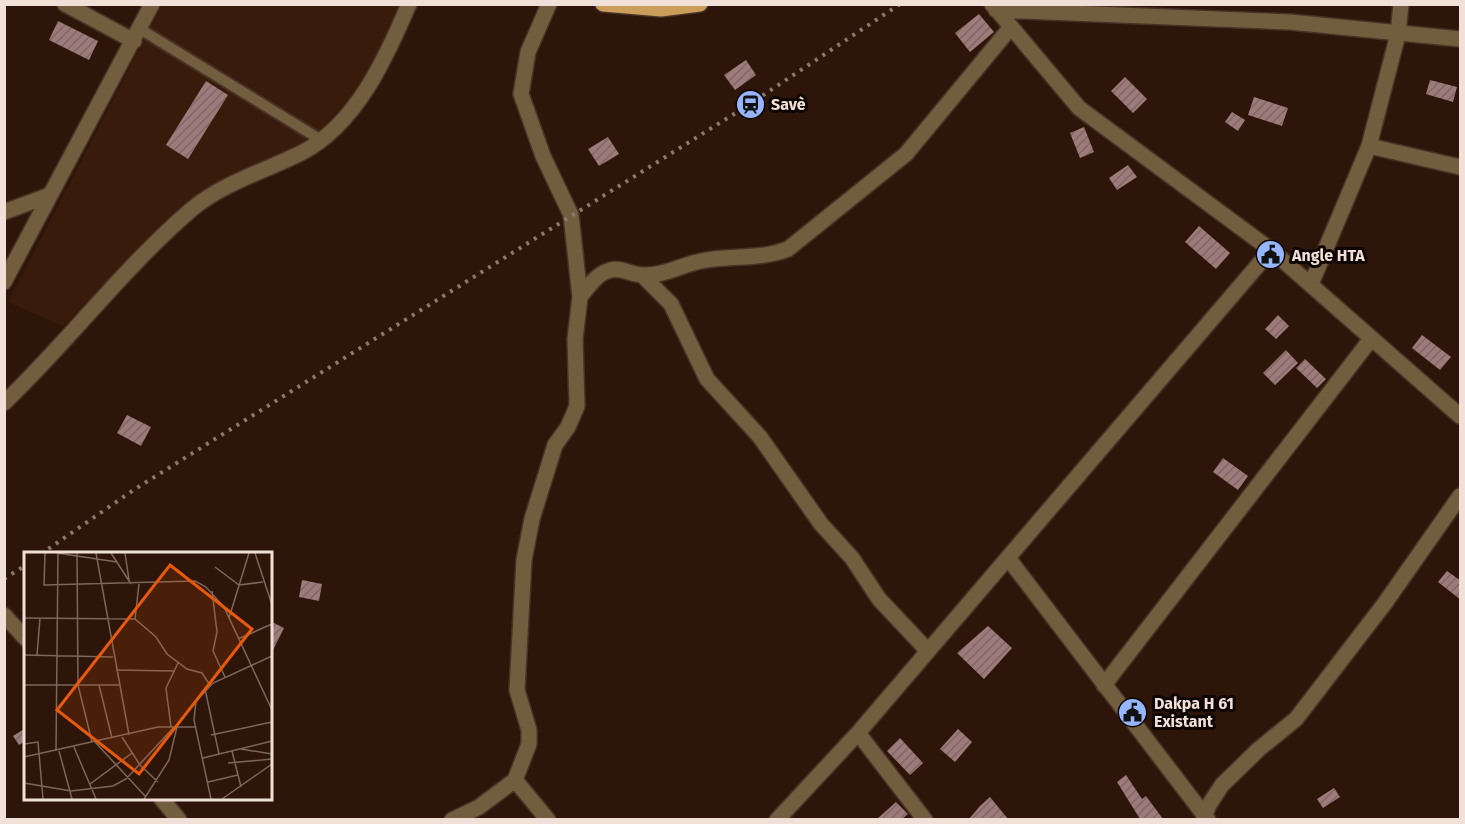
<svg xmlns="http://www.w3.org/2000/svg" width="1465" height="824" font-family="'Fira Sans',sans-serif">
	<defs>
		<pattern id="building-hatch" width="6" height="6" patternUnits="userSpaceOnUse" patternTransform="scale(1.5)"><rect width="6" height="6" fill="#9e7b7b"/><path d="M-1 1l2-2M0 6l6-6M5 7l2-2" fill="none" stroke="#806767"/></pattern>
	</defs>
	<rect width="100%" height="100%" fill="#2d1609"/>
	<path fill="#381b0a" d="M162,5H401L381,50L362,83L323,128L289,152L197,195L169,218L63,326L8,302Z"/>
	<path fill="url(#building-hatch)" d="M979,14L994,32L970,52L955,33Z
		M58,21L98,41L89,60L49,40Z
		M746,60L756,75L735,90L724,75Z
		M1125,77L1147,99L1133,113L1111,91Z
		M1430,80L1457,87L1453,102L1426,94Z
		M206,81L228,95L188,159L166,145Z
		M1254,97L1288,108L1282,126L1248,115Z
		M1232,112L1245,120L1238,131L1225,122Z
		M1084,127L1094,152L1080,158L1070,133Z
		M608,137L619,154L599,166L588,149Z
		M1128,165L1137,177L1117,190L1109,178Z
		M1199,226L1230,253L1216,269L1185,242Z
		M1278,315L1289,326L1276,339L1265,329Z
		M1422,335L1451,357L1440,370L1412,348Z
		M1286,350L1298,363L1275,385L1263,373Z
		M1305,359L1326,379L1317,388L1296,368Z
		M127,415L151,427L141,446L117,433Z
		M1223,458L1248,476L1238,490L1213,472Z
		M1447,571L1461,581V600L1438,582Z
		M302,580L322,584L319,601L299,597Z
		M270,621L284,628L270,656Z
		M988,626L1012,648L984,679L957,653Z
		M26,728V741L19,745L13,736Z
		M958,729L972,742L955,762L940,749Z
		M900,738L923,763L910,775L887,751Z
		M1126,775L1142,799L1146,796L1163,819H1140L1117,782Z
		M1334,788L1340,797L1323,808L1317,799Z
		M990,797L1008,819H969L980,806Z
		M896,802L908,814L902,819H877Z"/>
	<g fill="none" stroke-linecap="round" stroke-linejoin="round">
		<defs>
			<path id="pedestrian" d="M140,29L321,140"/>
			<path id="minor" d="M65,4L134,41
				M992,4L1079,108L1271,250L1460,416
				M996,10L1290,22L1460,39
				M1369,146L1460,167
				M4,212L50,195
				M642,275L671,304L707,379L760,437L821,524L852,558L879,599L928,651
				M4,282L152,4
				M1311,284L1369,146L1398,34L1401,4
				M580,297C589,286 597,273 611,270C621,267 632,275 643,275C663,276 682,265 701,261C730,255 760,260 788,249L906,154L1011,27
				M4,403C69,341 123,268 192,209C223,183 265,171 301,153C356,125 386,58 409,4
				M1008,558L1208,820
				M4,615L26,639
				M1104,685L1371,339
				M858,733L925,820
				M161,798L179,820
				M452,820L479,807L515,780
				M548,820L515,780L529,744V730L517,690L524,560L532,519L555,445L568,427L577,406L575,339L580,297L571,215L543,156L521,94L528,52L549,4
				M777,820L858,733L1271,250
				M1203,820L1209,805L1222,785L1259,749L1296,719L1385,603L1460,496"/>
			<path id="primary" d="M603,4L661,9L700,4"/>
		</defs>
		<use href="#pedestrian" stroke="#483226" stroke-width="14"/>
		<use href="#minor" stroke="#483226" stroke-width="18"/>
		<use href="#primary" stroke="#483226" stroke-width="18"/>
		<use href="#pedestrian" stroke="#725d3e" stroke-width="10"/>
		<use href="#minor" stroke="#725d3e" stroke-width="15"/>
		<use href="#primary" stroke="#ca9e5a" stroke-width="15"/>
		<path stroke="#8c786e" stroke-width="4" stroke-dasharray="3 6" stroke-linecap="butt" d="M41,554L132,491L750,104L900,4
			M4,579L26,565"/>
	</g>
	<defs>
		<symbol id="station-disc" viewBox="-11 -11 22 22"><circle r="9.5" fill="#95b6fd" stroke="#0e0502"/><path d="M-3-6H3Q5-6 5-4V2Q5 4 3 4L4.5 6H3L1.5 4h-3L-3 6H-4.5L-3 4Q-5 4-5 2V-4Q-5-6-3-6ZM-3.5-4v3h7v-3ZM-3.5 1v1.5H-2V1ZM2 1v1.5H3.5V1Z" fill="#111"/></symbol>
		<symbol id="civic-disc" viewBox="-11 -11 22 22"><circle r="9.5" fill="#95b6fd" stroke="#0e0502"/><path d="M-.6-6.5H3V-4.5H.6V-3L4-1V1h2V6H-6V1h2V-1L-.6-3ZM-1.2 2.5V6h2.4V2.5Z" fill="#111"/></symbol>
	</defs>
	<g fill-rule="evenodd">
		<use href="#station-disc" x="734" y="88" width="33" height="33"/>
		<use href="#civic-disc" x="1254" y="238" width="33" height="33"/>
		<use href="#civic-disc" x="1116" y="696" width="33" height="33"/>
	</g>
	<g text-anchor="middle" stroke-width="6" stroke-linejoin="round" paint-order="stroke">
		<g font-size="16" font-weight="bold" fill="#f1e0d8" stroke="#0e0502" text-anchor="start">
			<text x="771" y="110">Savè</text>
			<text x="1292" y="261">Angle HTA</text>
			<text x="1154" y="709">Dakpa H 61<tspan x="1154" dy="18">Existant</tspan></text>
		</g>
	</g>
	<g transform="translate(24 552)">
		<rect width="248" height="248" fill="#2d1609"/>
		<path fill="none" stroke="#7b675c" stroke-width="1.5" d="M21,1L20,33L171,29L182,35L200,55L248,158M33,1L93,10M53,1L54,133L68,190M72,1L105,183M87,1L107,32M101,1L105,28M231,1L248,53M191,15L215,33L239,30M188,39L193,80L189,99L201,125M0,66L111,67L132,85L143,102L163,117L178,121L186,133M205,66L225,1M111,67L115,32M214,87L248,72M0,103L89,105M13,103L16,66M92,118L151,119M0,133H95M75,133L88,186M181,137L195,202M147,175L142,136L154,111M187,183L248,170M98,185L116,213L134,230M71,190L122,245M0,192L14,190L19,247M50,195L72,247M217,197L248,202M32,199L34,1M35,199L48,247M208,199L217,235M0,205L134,175H171M179,206L248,189M204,211L248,207M184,230L214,223M0,231L47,239L89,234L102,227L150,175M66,232L108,201M120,247L145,208L153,175M187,247L170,168L172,149L189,131L248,104M198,247L248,212"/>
		<path fill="#e8590c" fill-opacity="0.15" stroke="#e8590c" stroke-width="3" d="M146,13L228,77L115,222L33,158Z"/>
		<rect width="248" height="248" fill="none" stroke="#f1e0d8" stroke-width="3"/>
	</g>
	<rect width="1465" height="824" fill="none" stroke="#f1e0d8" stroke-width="12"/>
</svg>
